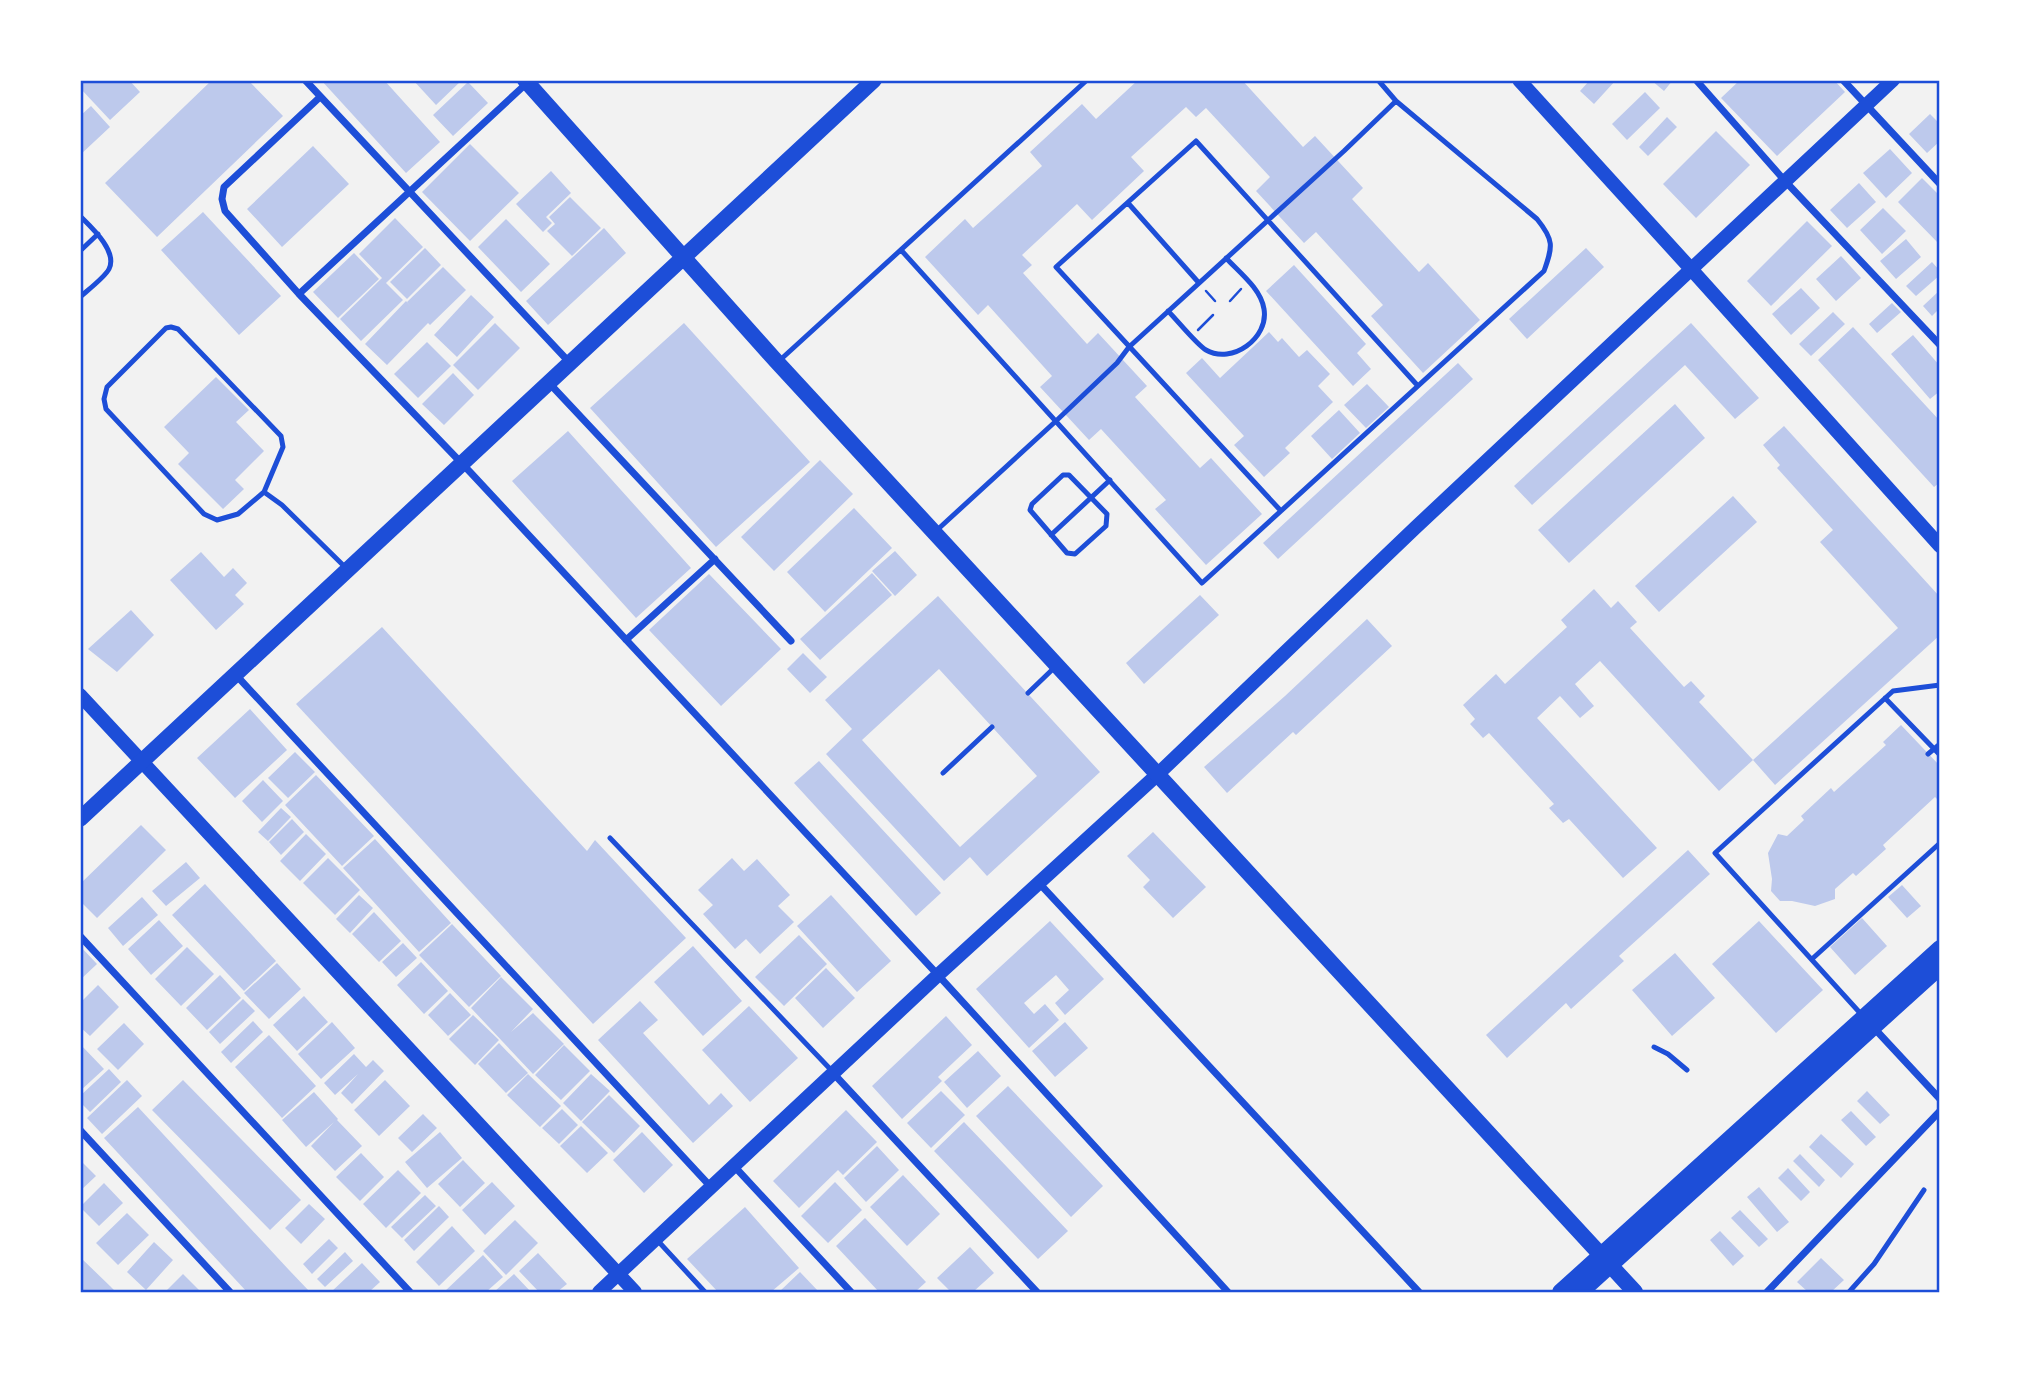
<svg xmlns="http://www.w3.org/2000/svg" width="2020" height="1373" font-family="'Source Sans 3',sans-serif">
	<rect width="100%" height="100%" fill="#f2f2f2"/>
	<path fill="#bdc9ec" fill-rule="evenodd" d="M80,80H129L140,92L110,120L80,88Z
		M212,80H248L283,116L157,237L105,183Z
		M321,80H384L440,142L406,173Z
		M413,80H462L436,105Z
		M1138,80H1242L1303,147L1315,136L1363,188L1352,199L1419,272L1428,263L1480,320L1423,373L1371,316L1383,305L1316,232L1304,243L1256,191L1270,177L1206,108L1196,117L1186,107L1131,157L1144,171L1092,220L1077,204L1022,255L1032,265L1023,273L1087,344L1098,333L1147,386L1135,397L1200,468L1211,458L1262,514L1206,565L1155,509L1166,500L1101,429L1089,440L1040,387L1052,376L988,305L978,315L925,257L965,219L973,228L1042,166L1030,152L1082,104L1096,119Z
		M1590,80H1616L1594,104L1580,91Z
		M1651,80H1673L1664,91Z
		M1740,80H1834L1845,92L1777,156L1721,98Z
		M468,82L488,103L453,136L433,115Z
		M1645,92L1660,108L1627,140L1612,124Z
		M91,106L110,127L80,155V116Z
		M1930,114L1940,124V141L1927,153L1909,134Z
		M1667,117L1677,127L1648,156L1639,147Z
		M1716,131L1750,165L1696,218L1663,184Z
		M470,144L519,193L470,241L422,192Z
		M313,146L349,184L282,247L247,209Z
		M1890,149L1912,173L1886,198L1863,173Z
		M551,171L571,193L546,217L552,223L543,232L516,204Z
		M1922,178L1940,196V245L1898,202Z
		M1859,183L1876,202L1847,228L1830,210Z
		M570,197L601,228L572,256L547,231L555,224L549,217Z
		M1883,208L1906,231L1882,254L1860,230Z
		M203,212L281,296L239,335L161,250Z
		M395,218L423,247L386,283L403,300L361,341L340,319L382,278L359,254Z
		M506,219L550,264L521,292L478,247Z
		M1807,221L1832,246L1771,306L1747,281Z
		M604,228L626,253L548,325L526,301Z
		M1906,239L1921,257L1896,279L1880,261Z
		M425,248L441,265L407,299L390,282Z
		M1586,248L1604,267L1527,339L1509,319Z
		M354,253L379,279L338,318L313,292Z
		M1841,256L1861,278L1836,301L1816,279Z
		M1932,262L1940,271V275L1916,296L1906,286Z
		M1294,265L1366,344L1357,353L1371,369L1353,386L1266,291Z
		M443,267L466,290L430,325L428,323L387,365L365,344L406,301L412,308L407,302Z
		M1801,288L1820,308L1791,335L1772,314Z
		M1940,290V308L1932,316L1923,306Z
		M471,295L494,317L457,357L434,335Z
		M1892,303L1901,312L1877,333L1869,324Z
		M1833,312L1845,324L1811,356L1799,344Z
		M495,323L520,348L478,390L453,365Z
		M684,323L810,462L716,547L590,408Z
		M1691,323L1759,398L1735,419L1685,365L1532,505L1514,486Z
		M1853,327L1940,421V482L1934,487L1818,360Z
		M1269,332L1278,342L1282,338L1299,357L1307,350L1330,374L1318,386L1333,402L1285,448L1290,453L1264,477L1234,445L1244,436L1186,373L1202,358L1220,378Z
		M1913,335L1940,366V391L1930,399L1891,354Z
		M427,342L451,366L418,398L394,374Z
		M1458,363L1473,379L1278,559L1263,543Z
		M453,373L474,395L444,425L422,404Z
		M216,377L249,410L236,422L264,451L235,480L244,489L223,509L178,464L189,453L164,427Z
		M1367,384L1389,407L1366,428L1344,405Z
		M1675,404L1705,438L1569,563L1538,530Z
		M1339,410L1360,433L1332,459L1311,436Z
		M1784,426L1940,597V635L1775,785L1753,760L1898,628L1820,542L1833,530L1777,468L1780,465L1763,445Z
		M568,431L691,568L636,618L512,481Z
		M820,460L853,494L774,571L741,537Z
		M1733,496L1757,522L1659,612L1635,586Z
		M854,508L892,548L825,612L787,572Z
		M895,551L917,575L895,596L872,571Z
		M201,552L224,577L233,568L247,583L235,595L244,604L216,630L170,580Z
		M872,573L892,595L820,660L800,639Z
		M709,574L781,649L721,706L649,630Z
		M1594,589L1611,608L1618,601L1637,622L1630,628L1684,687L1691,681L1705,696L1699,702L1753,760L1719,791L1600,661L1575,684L1594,706L1580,718L1560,696L1537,718L1657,848L1623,878L1569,819L1563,823L1549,808L1554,804L1489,733L1483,738L1470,724L1475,719L1463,705L1496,674L1505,684L1567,627L1561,620Z
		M1200,595L1219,615L1144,684L1126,663Z
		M938,596L1100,772L987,876L970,857L944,881L826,754L852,729L825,700ZM939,669L1037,776L960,847L862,740Z
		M131,610L154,635L117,672L88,649Z
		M1367,619L1392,646L1296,735L1293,732L1227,793L1204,767L1285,696Z
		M382,627L587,851L595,840L686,938L593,1024L296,704Z
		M803,653L827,677L810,693L787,669Z
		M250,709L287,750L235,798L197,758Z
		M1901,725L1940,766V797L1937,799L1935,797L1883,845L1886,849L1856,876L1853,873L1835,889V899L1815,906L1792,901H1780L1771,891L1772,879L1768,853L1778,834L1787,836L1804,820L1801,816L1831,788L1834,792L1886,745L1883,742Z
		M295,752L315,772L288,798L268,778Z
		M819,761L941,893L916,916L794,783Z
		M316,775L374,836L342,866L285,805Z
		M263,780L283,801L262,822L242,801Z
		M281,808L291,817L268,841L258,832Z
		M292,819L304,832L281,855L269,842Z
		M141,825L166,850L97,918L80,901V884Z
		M1153,832L1206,887L1173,918L1143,887L1150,880L1127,856Z
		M306,834L326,854L300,881L280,861Z
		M375,839L451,923L419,952L343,868Z
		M1688,850L1710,874L1619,956L1624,961L1571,1009L1566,1003L1507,1058L1486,1035Z
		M328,858L360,890L335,915L303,883Z
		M732,858L744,871L757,859L790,895L778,906L794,922L760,954L746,939L735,949L703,914L713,905L698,890Z
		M186,862L200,878L166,906L152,891Z
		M205,884L276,961L244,991L172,915Z
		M1902,885L1921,906L1907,918L1888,897Z
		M359,895L373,908L350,933L336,919Z
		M831,895L891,961L857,992L797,926Z
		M142,897L158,915L123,946L108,928Z
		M374,912L401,941L379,962L352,934Z
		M1862,918L1887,946L1855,975L1830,947Z
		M159,920L183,946L151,975L128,949Z
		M1050,921L1104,979L1065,1015L1055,1003L1069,990L1056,975L1024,1003L1034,1014L1045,1004L1059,1020L1029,1048L976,989Z
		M1759,921L1823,990L1776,1033L1712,964Z
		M452,924L501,976L469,1007L419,955Z
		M799,935L827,964L784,1006L755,977Z
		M403,943L417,958L396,977L382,962Z
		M80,946L97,964L80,980Z
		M693,946L742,1001L703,1036L654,982Z
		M187,947L214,974L181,1006L155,979Z
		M1675,953L1715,998L1672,1036L1632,990Z
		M421,962L448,991L424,1014L397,985Z
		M277,963L301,989L269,1019L244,993Z
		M826,968L855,998L823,1028L795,998Z
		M220,975L241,998L207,1030L186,1008Z
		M501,977L533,1009L511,1032L533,1013L564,1044L533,1074L471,1008Z
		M98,985L119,1007L90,1036L80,1027V1003Z
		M450,993L471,1015L448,1036L428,1015Z
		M304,996L328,1022L297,1051L273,1025Z
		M243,999L255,1011L220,1044L209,1032Z
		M640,1001L658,1020L643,1033L709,1105L721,1093L733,1106L693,1143L598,1040Z
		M749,1006L798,1058L750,1102L702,1050Z
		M473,1015L499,1040L475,1065L449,1039Z
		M946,1016L972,1045L938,1077L942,1081L902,1119L872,1086Z
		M253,1021L263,1032L231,1063L221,1052Z
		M332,1022L355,1048L321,1079L298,1054Z
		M1065,1022L1088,1048L1055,1077L1032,1051Z
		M124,1023L144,1044L118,1070L97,1049Z
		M269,1035L316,1086L282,1118L235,1067Z
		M499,1043L528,1073L506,1093L478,1064Z
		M80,1044L104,1069L80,1091Z
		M564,1045L590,1071L561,1100L535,1075Z
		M978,1051L1001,1076L967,1108L944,1082Z
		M354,1054L366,1067L373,1060L384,1071L352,1104L341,1093L358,1074L335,1095L324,1083Z
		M109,1069L121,1082L90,1112L80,1102V1096Z
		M528,1074L561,1106L540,1127L507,1095Z
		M591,1074L610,1091L581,1121L563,1103Z
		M127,1080L142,1096L102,1134L87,1118Z
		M183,1080L301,1200L270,1230L152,1110Z
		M385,1080L410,1106L379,1136L354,1110Z
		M1008,1086L1103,1186L1071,1217L976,1116Z
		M941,1091L965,1115L931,1148L907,1123Z
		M1867,1091L1890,1115L1880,1124L1857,1101Z
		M314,1092L338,1119L337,1120L362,1146L335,1171L311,1146L334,1122L306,1147L282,1120Z
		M609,1095L640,1126L614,1153L582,1122Z
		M138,1107L289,1270L310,1292H247L104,1138Z
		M562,1109L578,1125L559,1144L542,1128Z
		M846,1110L877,1142L843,1175L838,1170L799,1208L773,1181Z
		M1851,1111L1876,1137L1866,1146L1841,1120Z
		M423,1114L437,1128L412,1152L398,1138Z
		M964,1122L1068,1231L1038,1259L934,1151Z
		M581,1126L608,1153L587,1173L560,1146Z
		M440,1132L462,1158L427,1188L405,1162Z
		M642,1132L673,1165L644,1193L613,1160Z
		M1821,1134L1854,1164L1841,1178L1809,1147Z
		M877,1146L899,1170L866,1202L844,1178Z
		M361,1153L384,1177L360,1201L336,1177Z
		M1800,1154L1825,1180L1819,1187L1793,1161Z
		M80,1160L96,1176L80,1191Z
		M463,1160L485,1183L460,1207L438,1184Z
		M1788,1168L1810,1192L1801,1201L1778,1178Z
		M398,1170L421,1193L386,1228L363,1204Z
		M903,1175L940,1214L907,1246L870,1207Z
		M492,1182L515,1206L485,1235L462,1210Z
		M835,1182L862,1210L828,1243L801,1216Z
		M104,1183L123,1203L99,1226L80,1207Z
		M1759,1187L1789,1222L1777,1232L1747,1197Z
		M425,1195L436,1206L402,1238L391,1227Z
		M309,1204L325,1219L301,1244L285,1228Z
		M439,1206L449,1217L414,1251L404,1240Z
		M745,1207L799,1268L771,1292H718L687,1259Z
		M1740,1210L1768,1239L1759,1247L1731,1218Z
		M127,1213L149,1235L118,1265L96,1243Z
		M865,1218L926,1282L915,1292H879L836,1246Z
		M515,1220L538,1243L506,1275L483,1251Z
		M452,1226L475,1251L439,1286L416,1262Z
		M1720,1231L1744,1256L1733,1266L1710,1240Z
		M329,1239L338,1248L312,1274L303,1264Z
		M154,1242L173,1260L146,1290L127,1272Z
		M970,1247L994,1273L973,1292H951L937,1278Z
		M345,1252L353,1261L325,1287L317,1279Z
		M538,1253L567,1284L557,1292H539L519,1271Z
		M483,1255L503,1277L486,1292H444Z
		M80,1257L110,1286L116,1292H80Z
		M1821,1258L1844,1280L1831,1292H1808L1797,1282Z
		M362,1263L380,1282L369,1292H331Z
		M800,1272L819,1292H779Z
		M183,1274L201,1292H165Z
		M514,1274L531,1292H494Z"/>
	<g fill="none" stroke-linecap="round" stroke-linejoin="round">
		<path stroke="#1d4ed8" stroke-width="2.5" d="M1206,291L1215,301
			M1230,301L1241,289
			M1198,330L1213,315"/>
		<path stroke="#1d4ed8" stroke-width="5" d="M1128,203L1199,283
			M80,216C91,227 118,251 109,269C105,277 88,290 80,297
			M901,250L1202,583L1544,271C1553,246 1554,240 1537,219L1396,101L1378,80
			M80,251L98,234
			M1168,311C1177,320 1197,345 1206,350C1232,365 1269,338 1264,309C1261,289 1240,273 1226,258
			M779,361L1087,80
			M1063,475H1069L1107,514L1106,526L1075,554L1067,553L1030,510L1032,504Z
			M264,492L283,447L281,436L178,329L171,327L166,328L107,387L104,399L106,409L204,514L217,520L238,514L264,492L282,505L346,568
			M1281,511L1056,267L1196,141L1418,386
			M936,531L1056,421L1117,363L1129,347L1344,151L1396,101
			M1051,535L1110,480
			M1028,693L1055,667
			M1885,698L1940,755
			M1928,754L1940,744
			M943,773L992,727
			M610,838L833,1072
			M1812,959L1940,843
			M1861,1014L1715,853L1893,691L1940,685
			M1654,1047L1668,1054L1687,1070
			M658,1241L705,1292
			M1849,1292L1874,1264L1924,1190"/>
		<path stroke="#1d4ed8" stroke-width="7" d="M305,80L570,363
			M1696,80L1785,181L1940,345
			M1843,80L1940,184
			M320,97L224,187L222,199L225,211L299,294L471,473L938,975L1228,1292
			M299,294L527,83
			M550,384L791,641
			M626,640L715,559
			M236,675L711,1187
			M1039,883L1419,1292
			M80,936L410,1292
			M1874,1028L1940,1099
			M833,1073L1037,1292
			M80,1130L230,1292
			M734,1166L851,1292
			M1767,1292L1940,1111"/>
		<path stroke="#1d4ed8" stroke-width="14" d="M1519,80L1691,269L1940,546
			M80,695L635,1292
			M599,1292L938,975L1158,774L1415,528L1893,80"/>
		<path stroke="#1d4ed8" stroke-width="16" d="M525,80L777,362L1635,1292
			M80,819L874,80
			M1560,1292L1940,948
			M1581,1292L1940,967"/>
	</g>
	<rect width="2020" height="1373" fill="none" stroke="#ffffff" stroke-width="164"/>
	<rect x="82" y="82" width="1856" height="1209" fill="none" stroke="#1d4ed8" stroke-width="2.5"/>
</svg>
